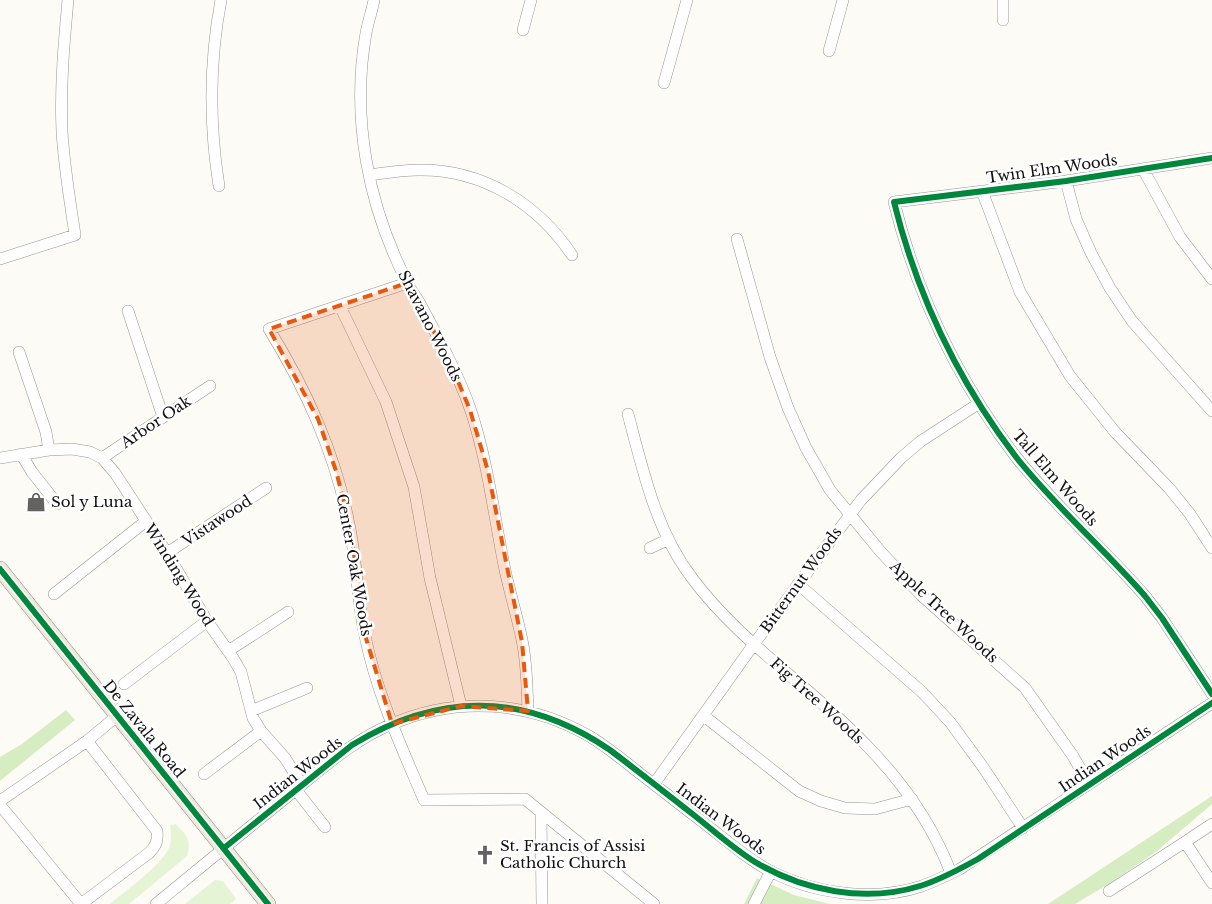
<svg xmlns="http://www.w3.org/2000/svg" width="1212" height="904" font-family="'Libre Baskerville',serif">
	<rect width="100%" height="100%" fill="#fcfbf6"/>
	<path fill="#e5f4d4" d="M176,824C187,836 192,840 187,856L129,904H110C125,891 161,866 169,848C172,841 171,833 170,825Z
		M215,880L223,881L236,899L230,904H185Z"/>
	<path fill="#d6ecc1" d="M66,710L75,720L0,781V757L22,744Z
		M1212,796V804L1157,851L1112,882L1075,904H1048Z
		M757,878L794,895L830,904H744Z"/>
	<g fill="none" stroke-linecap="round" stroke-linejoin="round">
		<defs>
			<path id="minor" d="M374,0C372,11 368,22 366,33C351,118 368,206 407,282C410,289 415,295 419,302C438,337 458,373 471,411C488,463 494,516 505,570C510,593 517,616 522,640C527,663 527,688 528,711
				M1003,0V20
				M523,30L531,0
				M829,51L843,0
				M664,83L687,0
				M1212,158L1066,181L894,202C917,295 958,381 1016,457C1055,506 1104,549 1145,596L1162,618L1212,694
				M1143,169L1180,237L1212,279
				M369,175C385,173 402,170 418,170C482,169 537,203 572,255
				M1066,181L1076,219L1091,253L1110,288L1132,321L1212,411
				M219,186C209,123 209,63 221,0
				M982,191L1020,292L1070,376L1115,432L1169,488L1190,514L1212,548
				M737,239L770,357L788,408L806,448L830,490L880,551L921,595L1025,688L1073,756L1089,784
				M0,259L75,235C70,201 64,166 62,131C60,87 64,43 68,0
				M407,283L269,329C307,391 335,453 349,524C357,561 357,600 365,636C377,694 401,746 424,800L525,799L541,812L542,904
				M340,306L386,402L414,487L430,578L461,706
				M128,311L163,417
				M19,352L46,432L49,450
				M628,414C643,471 656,531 692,578C741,644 813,688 869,748C904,784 933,826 951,873
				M21,454L32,472L57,504
				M0,458L49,450L72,449L90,452L102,458L115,473L167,553L207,621L233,658L241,672L253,718L261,731L285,758L302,785
				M102,458L210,386
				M650,548L667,540
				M167,553L266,488
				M798,584L922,692L950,722L983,767L1023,828
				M54,594L146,521
				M228,651L288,612
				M124,684L207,621
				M251,711L307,688
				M704,716L799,791L821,801L845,808L875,809L912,799
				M204,774L261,731
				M654,784L754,644L861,500L901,458L921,441L978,404
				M296,790L325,827
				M0,801L87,741L117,716
				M0,805L81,904
				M541,812L654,904
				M1212,824L1185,842L1212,883
				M1109,891L1185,842
				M81,904L149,853C156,846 158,841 157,831L87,741
				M156,904C201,867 247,829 293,792C324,767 355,739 392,724C457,696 528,701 589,736C606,746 622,759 638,772C660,789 682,806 704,823C726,840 747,859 772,872C816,894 874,902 922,886C935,881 948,875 960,869L1212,703
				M754,904L771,871"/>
			<path id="major" d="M0,569L268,904"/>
		</defs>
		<use href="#minor" stroke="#969694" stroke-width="12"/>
		<use href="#major" stroke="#848381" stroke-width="16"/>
		<use href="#minor" stroke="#fffefe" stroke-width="11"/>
		<use href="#major" stroke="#eee9da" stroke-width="15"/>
		<defs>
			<path id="cycleway" d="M1212,158L1066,181L894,202C917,295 958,381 1016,457C1055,506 1104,549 1145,596L1162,618L1212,694
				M0,569L268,904
				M224,848L352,745C440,691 525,692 610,750C639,772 667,794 695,816C714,831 734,849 755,862C804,891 865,903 920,886C940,880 960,869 978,859L1212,703"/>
		</defs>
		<use href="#cycleway" stroke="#fff" stroke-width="9"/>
		<use href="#cycleway" stroke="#00873e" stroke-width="6"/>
	</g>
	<path fill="#e8590c" fill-opacity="0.2" stroke="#e8590c" stroke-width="4" stroke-dasharray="10 6" stroke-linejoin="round" d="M407,283L447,355L470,410L488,471L522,642L528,711L461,706L392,724L365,635L350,525L336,471L318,419L269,329Z"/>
	<defs>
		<symbol id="shop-bare" viewBox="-9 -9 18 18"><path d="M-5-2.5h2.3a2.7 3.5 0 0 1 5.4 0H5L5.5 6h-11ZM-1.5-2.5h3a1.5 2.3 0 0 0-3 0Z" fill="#636260" stroke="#fff" stroke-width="2.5" paint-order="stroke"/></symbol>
		<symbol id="church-bare" viewBox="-9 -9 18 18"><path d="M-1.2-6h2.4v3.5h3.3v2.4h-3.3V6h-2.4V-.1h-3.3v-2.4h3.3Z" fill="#636260" stroke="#fff" stroke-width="2.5" paint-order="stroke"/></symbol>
	</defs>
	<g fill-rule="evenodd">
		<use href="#shop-bare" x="22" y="488" width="28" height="28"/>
		<use href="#church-bare" x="471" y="841" width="28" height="28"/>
	</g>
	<g text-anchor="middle" stroke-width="5" stroke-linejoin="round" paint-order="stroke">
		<g font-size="15" fill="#101010" stroke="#fff">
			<text transform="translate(1052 169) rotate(-8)" y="5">Twin Elm Woods</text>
			<text transform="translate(430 326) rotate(63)" y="5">Shavano Woods</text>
			<text transform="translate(156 422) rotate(-34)" y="5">Arbor Oak</text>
			<text transform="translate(1055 478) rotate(49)" y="5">Tall Elm Woods</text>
			<text transform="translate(217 521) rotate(-33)" y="5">Vistawood</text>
			<text transform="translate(354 565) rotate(80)" y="5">Center Oak Woods</text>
			<text transform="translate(179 575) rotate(58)" y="5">Winding Wood</text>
			<text transform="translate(801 580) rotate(-54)" y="5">Bitternut Woods</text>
			<text transform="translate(944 612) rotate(43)" y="5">Apple Tree Woods</text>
			<text transform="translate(817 701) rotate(42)" y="5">Fig Tree Woods</text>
			<text transform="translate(144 729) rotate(51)" y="5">De Zavala Road</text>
			<text transform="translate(1105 759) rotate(-34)" y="5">Indian Woods</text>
			<text transform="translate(298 773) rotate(-38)" y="5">Indian Woods</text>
			<text transform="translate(721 819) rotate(37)" y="5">Indian Woods</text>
		</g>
		<g font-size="15" fill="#101010" stroke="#fff" text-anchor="start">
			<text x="51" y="507">Sol y Luna</text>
			<text x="500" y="851">St. Francis of Assisi<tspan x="500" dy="17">Catholic Church</tspan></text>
		</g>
	</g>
</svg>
